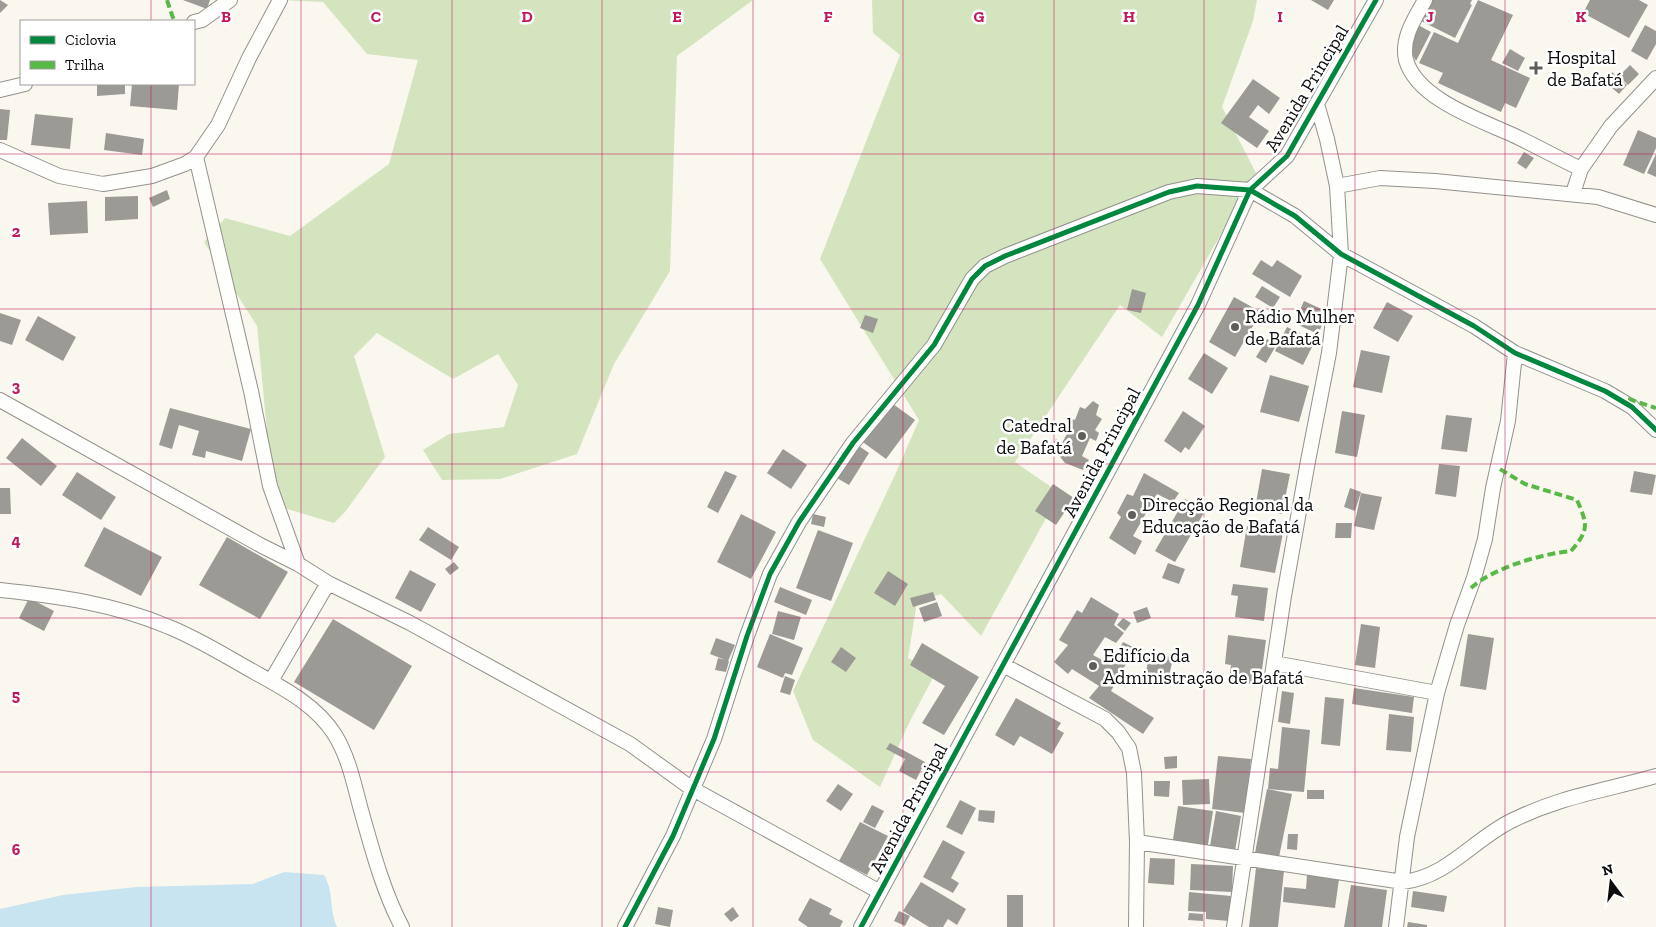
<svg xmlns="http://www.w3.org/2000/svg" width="1656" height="927" font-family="'Zilla Slab',serif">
	<rect width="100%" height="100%" fill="#faf7ee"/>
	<path fill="#d4e4be" d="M280,0H753L677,56L670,271L614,364L577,454L500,479L442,480L423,450L449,434L504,427L518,385L498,354L453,379L377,333L354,356L385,457L345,512L334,523L274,505L257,326L204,242L225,218L290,236L389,164L418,60L367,54L323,2Z
		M872,0H1257L1253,21L1222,107L1256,173L1162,337L1120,305L1015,462L1060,493L981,636L941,594L917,602L908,658L936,672L909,723L880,787L813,740L793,691L895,475L919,420L820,259L900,55L873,33Z"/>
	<path fill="#c8e4f0" d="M284,872L324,875C334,891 329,910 337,927H0V909L63,895L136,887L253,884Z"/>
	<path fill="#9c9a94" d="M0,0L8,5L0,13Z
		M183,0H210L207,9Z
		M1311,0H1334L1328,10Z
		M1432,0H1472L1470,4L1472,5L1455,38L1421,21Z
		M1478,0L1513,15L1491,60L1530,78L1516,108L1505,103L1501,112L1438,83L1443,73L1419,63L1434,32L1458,43Z
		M1590,0H1639L1648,5L1629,38L1583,13Z
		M1418,25L1431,32L1416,61L1407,46Z
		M1645,25L1656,31V44L1647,60L1631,51Z
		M1510,49L1525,58L1518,71L1502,63Z
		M1630,65L1639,74L1628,85L1619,76Z
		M1612,72L1627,85L1619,94L1604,81Z
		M1253,79L1280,98L1269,114L1258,105L1249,117L1269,131L1257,148L1221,123Z
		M97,84H125V94L97,96Z
		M132,84H179L177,110L130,106Z
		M0,109L10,110L7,140H0Z
		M35,114L73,118L70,149L31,145Z
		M1638,130L1656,138V148L1644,174L1623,165Z
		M106,133L144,139L142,155L104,150Z
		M1524,152L1534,158L1526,169L1517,163Z
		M1656,154V177L1647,173Z
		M167,190L170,199L153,207L149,198Z
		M138,196V219L105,221V197Z
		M87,201L88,233L50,235L48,203Z
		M1261,260L1272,267L1277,260L1302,276L1290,297L1252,274Z
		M1262,286L1280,297L1273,308L1255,297Z
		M1132,289L1146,293L1141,313L1127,310Z
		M1234,297L1261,312L1235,357L1209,342Z
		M1304,301L1328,312L1318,334L1294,323Z
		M1387,302L1413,316L1398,342L1373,328Z
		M0,313L21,320L12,345L0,341Z
		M865,315L878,319L873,333L860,328Z
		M38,316L76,337L63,361L25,340Z
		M1287,327L1315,341L1303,365L1275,351Z
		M1267,339L1277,344L1266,363L1256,357Z
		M1361,350L1390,356L1382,393L1353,387Z
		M1204,353L1228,368L1212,394L1188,379Z
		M1270,375L1309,386L1299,422L1260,412Z
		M889,401L915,420L886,459L860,440Z
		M1093,401L1099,405L1096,415L1102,419L1095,430L1099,433L1096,441L1090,438L1082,456L1089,460L1083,470L1065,463L1057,453L1050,450L1056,439L1062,443L1070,428L1065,425L1070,418L1075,420L1080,407L1085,409Z
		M170,408L251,429L242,461L206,451L205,458L192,455L199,431L179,425L172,449L159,445Z
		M1183,411L1205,426L1189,450L1185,447L1181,453L1164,441Z
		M1342,411L1365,415L1357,457L1335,453Z
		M1446,415L1472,418L1467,452L1441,449Z
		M22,438L57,466L41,486L6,458Z
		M856,444L869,453L849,485L835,477Z
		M783,449L807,465L791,489L767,473Z
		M1439,464L1460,466L1456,497L1435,494Z
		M1262,469L1290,474L1282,514L1255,509Z
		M725,471L737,476L718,513L707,507Z
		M1634,471L1656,475L1652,495L1630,492Z
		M77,472L116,497L101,520L62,495Z
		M1144,473L1179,493L1173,502L1157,494L1133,536L1142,541L1135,555L1109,538L1121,517L1117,513L1127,494L1133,496Z
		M1053,484L1074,498L1056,525L1035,511Z
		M0,488H10L11,514H0Z
		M1350,488L1361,492L1355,511L1344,507Z
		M1361,493L1382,497L1374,530L1354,526Z
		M1185,499L1205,511L1175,562L1155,551Z
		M741,514L776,532L751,579L717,562Z
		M813,514L826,517L824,527L811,524Z
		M1336,523H1352L1351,538H1335Z
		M1247,526L1283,533L1275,573L1240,567Z
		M104,527L162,557L141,596L84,566Z
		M428,527L459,547L451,560L419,540Z
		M818,530L853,543L831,601L796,588Z
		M227,537L288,572L260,619L199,585Z
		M454,562L459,568L450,575L445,569Z
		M1168,563L1185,569L1179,584L1162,578Z
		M410,570L436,584L421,612L395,598Z
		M888,571L908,584L895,606L874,593Z
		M1233,584L1268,588L1264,621L1235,617L1238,596L1231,595Z
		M780,587L812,600L806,615L774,602Z
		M933,592L936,600L913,607L910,598Z
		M1091,597L1119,614L1114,625L1124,633L1116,643L1105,637L1093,655L1111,665L1123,642L1135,648L1111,691L1154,718L1143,734L1089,698L1099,686L1072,669L1068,674L1054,662L1068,645L1059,640L1077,610L1082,613Z
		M29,598L54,611L44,631L19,618Z
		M937,602L942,616L924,622L919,608Z
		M1147,607L1151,618L1137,623L1133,612Z
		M778,611L801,617L794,640L772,634Z
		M1123,618L1131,623L1125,631L1117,625Z
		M333,619L412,666L374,730L294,682Z
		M1361,624L1380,627L1375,668L1355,665Z
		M770,634L803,648L792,675L785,673L783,678L757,667Z
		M1468,634L1494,638L1486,690L1460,686Z
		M1228,635L1266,640L1260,685L1229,681L1231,665L1225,664Z
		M716,638L735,645L728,661L710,654Z
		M922,643L979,677L944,735L922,723L945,686L910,665Z
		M841,647L856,658L846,672L831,662Z
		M1149,654L1173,657L1169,677L1146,673Z
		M718,658L729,661L726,672L715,670Z
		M785,676L795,680L790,695L780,692Z
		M1354,688L1414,697L1412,713L1352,704Z
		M1282,691L1294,693L1290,724L1278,722Z
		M1325,697L1344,699L1340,746L1321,744Z
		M1016,698L1061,723L1057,729L1064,733L1052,754L1020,736L1014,746L995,735Z
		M1389,714L1414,717L1411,752L1386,750Z
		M1282,727L1310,730L1304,792L1268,789L1270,768L1278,769Z
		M890,743L925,762L916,780L899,771L905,759L886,749Z
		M1177,756V768L1165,769L1164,757Z
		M1218,756L1251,759L1245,813L1212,809Z
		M1209,779L1210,804L1183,805L1182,780Z
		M1154,781H1170L1169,797L1154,796Z
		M838,784L853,794L841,811L826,801Z
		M1267,789L1292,794L1279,857L1255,853Z
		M1307,790H1324V799H1307Z
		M960,800L976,808L962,835L946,827Z
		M872,805L884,811L875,828L863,822Z
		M1178,806L1213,811L1207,851L1172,846Z
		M979,810L995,811L994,823L978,821Z
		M1216,811L1241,816L1235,851L1210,846Z
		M860,822L888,836L867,875L839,861Z
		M1288,834H1298L1297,850L1287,849Z
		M943,840L965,852L951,878L959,883L953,893L923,877Z
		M1150,858L1175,859L1174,885L1148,883Z
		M1191,864L1233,866L1232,892L1190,890Z
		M1256,868L1284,871L1278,927H1249Z
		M1307,875L1339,879L1335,908L1283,902L1284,887L1306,889Z
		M921,882L966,909L957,925L948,919L943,927H929L903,911Z
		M1351,885L1387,890L1382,927H1344Z
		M1413,891L1447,896L1444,912L1411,907Z
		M1189,892L1231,896L1229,921L1206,919V912L1188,911Z
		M1007,895H1023V927H1007Z
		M810,898L832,909L829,914L843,921L840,927H808L798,920Z
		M658,907L673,910L670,927L655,924Z
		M733,907L739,916L731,922L724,914Z
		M899,911L910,916L905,926L894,921Z
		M1189,913L1203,914V921L1188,920Z
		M1408,922L1427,925V927H1407Z"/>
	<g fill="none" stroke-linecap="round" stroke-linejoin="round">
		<defs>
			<path id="street" d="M1425,0C1415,18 1401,38 1406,60C1417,99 1480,120 1513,135C1536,146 1558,158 1581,169L1573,193
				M194,22L202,20L230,0
				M0,90L25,84
				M0,150L59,176L103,184L152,176L185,164L196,157L218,125L249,58L280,0
				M196,157L251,391L270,486L298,564
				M1581,169L1611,126L1656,78
				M1337,186L1380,178L1435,181L1598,197L1656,215
				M0,400L262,546L298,564L328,583L410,623L630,744L691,788L880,892
				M0,590C58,596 115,604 169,627C199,639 227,657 256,673C285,689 317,706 335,735C349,758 354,784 361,810C372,849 383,891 402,927
				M1274,663L1437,693
				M1003,665L1105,719L1118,732L1129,748L1134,773L1137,842L1136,927
				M271,681L328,583
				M1137,842L1403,882C1447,877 1473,840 1511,821C1561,796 1604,791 1656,776
				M625,927L673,836L714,739L747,636L770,574L799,522L853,443L934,345L972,279L985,266L1005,256L1169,192L1197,186L1250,190L1295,216L1341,254L1474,326L1515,353L1605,391L1632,407L1656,430
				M861,927L1198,305L1250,190L1287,156L1376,0
				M1234,927L1284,596L1308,461L1329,353L1341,254L1337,186L1327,139L1317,104
				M1396,927L1407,837L1437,693L1457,625L1474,578L1485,539L1493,488L1508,421L1515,353"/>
		</defs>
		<use href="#street" stroke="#93918d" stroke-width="16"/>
		<use href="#street" stroke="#fefefc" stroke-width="14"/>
		<path stroke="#58b947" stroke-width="4" stroke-dasharray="8 4" stroke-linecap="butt" d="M167,0L174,21
			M1628,399L1656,408
			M1471,588C1493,568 1541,554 1571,551C1589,530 1588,525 1577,500L1525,484L1498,468"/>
		<defs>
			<path id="cycleway" d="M625,927L673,836L714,739L747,636L770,574L799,522L853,443L934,345L972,279L985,266L1005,256L1169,192L1197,186L1250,190L1295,216L1341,254L1474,326L1515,353L1605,391L1632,407L1656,430
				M861,927L1198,305L1250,190L1287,156L1376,0"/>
		</defs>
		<use href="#cycleway" stroke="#fff" stroke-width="8"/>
		<use href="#cycleway" stroke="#00873e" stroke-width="5"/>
	</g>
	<path fill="none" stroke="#c2185b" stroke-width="1" stroke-opacity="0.55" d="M151,0V21M301,0V927M452,0V927M602,0V927M753,0V927M903,0V927M1054,0V927M1204,0V927M1355,0V927M1505,0V927M151,84V927M0,154H1656M0,309H1656M0,464H1656M0,618H1656M0,772H1656"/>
	<g fill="#5f5e5a" stroke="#fff" stroke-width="2">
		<path d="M1533.5 60.5h5v5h5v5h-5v5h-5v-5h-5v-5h5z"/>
		<circle cx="1235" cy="327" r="5"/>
		<circle cx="1082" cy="436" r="5"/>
		<circle cx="1132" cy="515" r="5"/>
		<circle cx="1093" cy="666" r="5"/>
	</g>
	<g text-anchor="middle" stroke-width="5" stroke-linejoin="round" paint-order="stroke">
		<g font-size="19" fill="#0b0b0b" stroke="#fff" text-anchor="start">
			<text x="1547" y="64">Hospital<tspan x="1547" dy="22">de Bafatá</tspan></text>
			<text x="1245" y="323">Rádio Mulher<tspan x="1245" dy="22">de Bafatá</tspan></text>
			<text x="1072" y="432" text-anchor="end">Catedral<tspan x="1072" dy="22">de Bafatá</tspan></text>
			<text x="1142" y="511">Direcção Regional da<tspan x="1142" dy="22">Educação de Bafatá</tspan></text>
			<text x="1103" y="662">Edifício da<tspan x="1103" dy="22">Administração de Bafatá</tspan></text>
		</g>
		<g font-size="19" fill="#0b0b0b" stroke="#fff">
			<text transform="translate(1306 88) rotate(-59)" y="7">Avenida Principal</text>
			<text transform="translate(1101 452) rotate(-62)" y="7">Avenida Principal</text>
			<text transform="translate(908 808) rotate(-62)" y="7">Avenida Principal</text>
		</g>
	</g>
	<g font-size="16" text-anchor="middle" font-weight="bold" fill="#c2185b" stroke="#fff" stroke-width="5" stroke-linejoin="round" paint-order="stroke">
		<text x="226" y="22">B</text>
		<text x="376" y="22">C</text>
		<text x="527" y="22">D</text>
		<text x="677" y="22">E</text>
		<text x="828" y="22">F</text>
		<text x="979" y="22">G</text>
		<text x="1129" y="22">H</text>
		<text x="1280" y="22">I</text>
		<text x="1430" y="22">J</text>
		<text x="1581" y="22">K</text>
		<text x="16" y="237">2</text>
		<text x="16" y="392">3</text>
		<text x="16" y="546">4</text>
		<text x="16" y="701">5</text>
		<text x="16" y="855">6</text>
	</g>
	<rect x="20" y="20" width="175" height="65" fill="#ffffff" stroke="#9d9d9d"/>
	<rect x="30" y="36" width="25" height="8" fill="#00873e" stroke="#9d9d9d"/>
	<text x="65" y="45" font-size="15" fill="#0b0b0b">Ciclovia</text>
	<rect x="30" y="61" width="25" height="8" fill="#58b947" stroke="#9d9d9d"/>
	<text x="65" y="70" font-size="15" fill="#0b0b0b">Trilha</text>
	<g transform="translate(1611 882) rotate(345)" stroke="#ffffff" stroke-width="4" paint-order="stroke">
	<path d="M0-4L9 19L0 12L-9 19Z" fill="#0b0b0b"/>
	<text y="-8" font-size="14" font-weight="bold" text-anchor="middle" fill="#0b0b0b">N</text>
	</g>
</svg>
